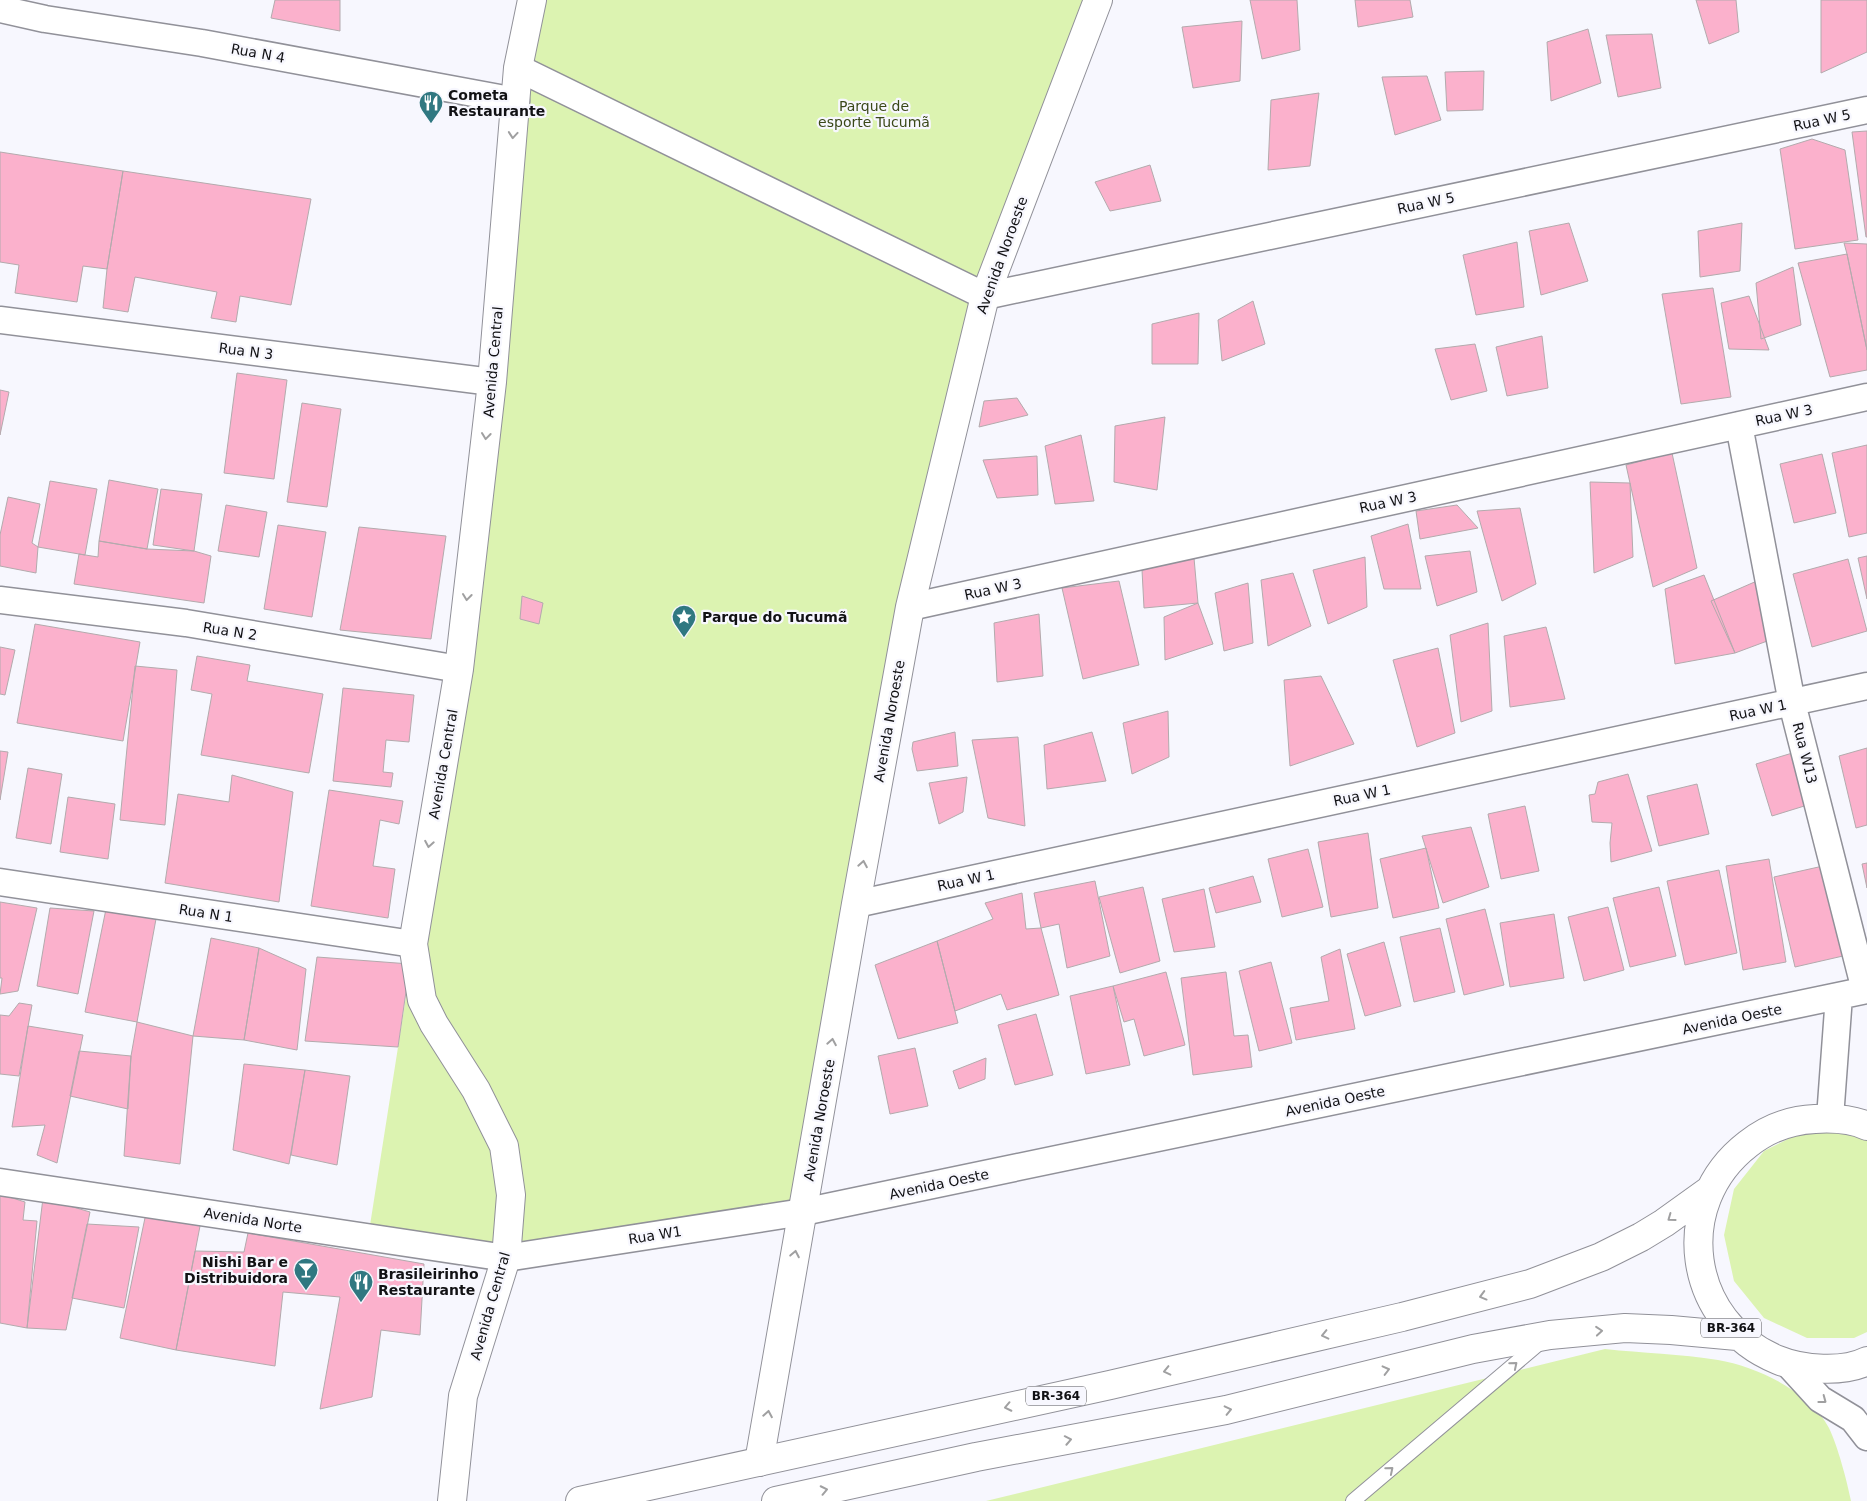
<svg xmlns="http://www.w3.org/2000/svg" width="1867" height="1501" font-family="'DejaVu Sans',sans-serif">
	<rect width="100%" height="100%" fill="#f7f7fe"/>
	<path fill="#dcf3b1" d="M532,0H1098L985,296L803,1212L506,1258L368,1238L407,990Z
		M1806,1130H1854L1867,1136V1332L1854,1338H1807L1764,1318L1734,1281L1724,1235L1734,1189L1764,1151Z
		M1605,1349C1642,1353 1681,1354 1718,1360C1758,1367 1810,1392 1829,1428C1838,1447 1847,1481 1851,1501H986Z"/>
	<path fill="#fbb1cc" stroke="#b3aaad" d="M275,0H340V31L271,18Z
		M1250,0H1297L1300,50L1262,59Z
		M1355,0H1410L1413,17L1358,27Z
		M1696,0H1736L1739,32L1709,44Z
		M1821,0H1867V52L1821,73Z
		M1242,21L1240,81L1193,88L1182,27Z
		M1588,29L1601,83L1551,101L1547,42Z
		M1652,34L1661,88L1618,97L1606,35Z
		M1484,71L1483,110L1447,111L1445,72Z
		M1427,76L1441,120L1395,135L1382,77Z
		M1319,93L1310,166L1268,170L1271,100Z
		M1867,131V237H1866L1852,132Z
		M1812,139L1845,150L1858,240L1795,249L1780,149Z
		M0,152L123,171L107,269L83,266L77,302L15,293L19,265L0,262Z
		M1150,165L1161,201L1110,211L1095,182Z
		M123,171L311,199L291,305L240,296L236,322L211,318L217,292L135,277L128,312L103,308L107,269Z
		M1569,223L1588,281L1541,295L1529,231Z
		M1742,223L1740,271L1700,277L1698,231Z
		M1517,242L1524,307L1476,315L1463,255Z
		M1844,243L1867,244V350L1847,254Z
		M1847,254L1867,350V370L1830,377L1798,263Z
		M1793,267L1801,325L1761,339L1756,283Z
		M1713,288L1731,397L1681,404L1662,294Z
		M1749,296L1769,350L1729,349L1721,303Z
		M1253,301L1265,344L1222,361L1218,320Z
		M1199,313L1198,364H1152V324Z
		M1542,336L1548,388L1507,396L1496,347Z
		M1475,344L1487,391L1451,400L1435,349Z
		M237,373L287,380L274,479L224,473Z
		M0,390L9,392L0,435Z
		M1017,398L1028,415L979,427L984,401Z
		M302,403L341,409L327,507L287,502Z
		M1165,417L1157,490L1114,482L1115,426Z
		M1081,435L1094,501L1055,504L1045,446Z
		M1867,445V533L1849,537L1832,453Z
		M1672,453L1697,568L1653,587L1626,465Z
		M1822,454L1836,513L1794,523L1780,464Z
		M1037,456L1038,495L997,498L983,460Z
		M109,480L158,489L147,549L99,541Z
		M50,481L97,489L85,555L38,547Z
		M1590,482L1630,483L1633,557L1594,573Z
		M161,489L202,494L194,551L153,545Z
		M8,497L40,504L32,543L38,547L36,573L0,566V535Z
		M226,505L267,512L259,557L218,551Z
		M1457,505L1478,528L1420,539L1416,511Z
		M1520,508L1536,584L1502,601L1477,511Z
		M1408,524L1421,589H1384L1371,536Z
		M278,525L326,532L312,617L264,609Z
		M359,527L446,536L431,639L340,630Z
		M99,541L147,549L194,551L211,556L204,603L74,584L79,554L98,557Z
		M1470,551L1477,592L1437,606L1425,556Z
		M1867,556V599L1858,558Z
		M1365,557L1367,607L1328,624L1313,570Z
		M1194,558L1198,603L1144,608L1142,570Z
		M1848,559L1867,631L1812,647L1793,574Z
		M1293,573L1311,626L1268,646L1261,580Z
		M1704,575L1735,653L1675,664L1665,589Z
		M1766,577L1778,637L1735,653L1711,601Z
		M1119,581L1139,665L1083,679L1062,588Z
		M1248,583L1253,643L1224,651L1215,593Z
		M522,596L543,603L539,624L520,619Z
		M1198,603L1213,644L1165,660L1164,617Z
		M1039,614L1043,676L997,682L994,623Z
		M1488,623L1492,711L1461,722L1450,635Z
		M35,624L140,642L123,741L17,723Z
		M1546,627L1565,699L1510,707L1504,636Z
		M0,647L15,650L5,695L0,694Z
		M1438,648L1455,733L1417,747L1393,660Z
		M197,656L250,665L247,681L323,694L309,773L201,755L212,694L191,690Z
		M135,666L177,670L165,825L120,820Z
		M1321,676L1354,744L1290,766L1284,680Z
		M343,688L414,695L409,742L386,740L383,772L393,773L391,787L333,781Z
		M1168,711L1169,757L1132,774L1123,723Z
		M955,732L958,766L917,771L912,749L913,742Z
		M1092,732L1106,781L1047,789L1044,745Z
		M1018,737L1025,826L988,818L972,740Z
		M1867,748V825L1856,828L1839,756Z
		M0,751L8,752L0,800Z
		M1799,751L1814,803L1772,816L1756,764Z
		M28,768L62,774L51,844L16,838Z
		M1628,774L1652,851L1611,862L1610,843L1612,823L1592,822L1589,795L1595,794L1598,782Z
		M232,775L293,792L279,902L165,883L178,794L229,802Z
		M967,777L963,812L939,824L929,783Z
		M1697,784L1709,834L1659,846L1647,796Z
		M329,790L403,801L399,824L380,820L373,866L395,869L388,918L311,906Z
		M68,797L115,804L108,859L60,852Z
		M1525,806L1539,871L1501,879L1488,814Z
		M1471,827L1489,887L1443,903L1422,836Z
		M1368,833L1378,908L1331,917L1318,842Z
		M1426,848L1439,908L1393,918L1380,859Z
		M1308,849L1323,907L1282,917L1268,859Z
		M1769,859L1786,962L1743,970L1726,866Z
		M1867,863V888L1862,864Z
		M1823,866L1843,956L1795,967L1774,877Z
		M1719,870L1737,953L1685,965L1667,881Z
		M1253,876L1261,902L1216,913L1209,888Z
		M1095,881L1110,956L1067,968L1059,924L1041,928L1034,893Z
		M1143,887L1160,961L1120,973L1099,897Z
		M1659,887L1676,956L1630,967L1613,898Z
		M1204,889L1215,947L1174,952L1162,899Z
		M1022,893L1026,929L1041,928L1059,995L1007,1010L1001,994L955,1011L937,941L993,919L985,903Z
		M0,902L37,908L18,991L0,994L2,978H0Z
		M1608,907L1624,970L1584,981L1568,917Z
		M50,908L94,911L78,994L37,986Z
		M106,909L156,919L137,1022L85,1012Z
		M1485,909L1504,985L1464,995L1446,919Z
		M1554,914L1564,978L1510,987L1500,923Z
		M1440,928L1455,992L1414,1002L1400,937Z
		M211,938L259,948L244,1040L193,1036Z
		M937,941L958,1023L898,1039L875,965Z
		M1384,942L1401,1006L1365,1016L1347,954Z
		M259,948L306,969L297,1050L244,1040Z
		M1340,949L1355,1029L1296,1040L1290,1008L1329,1001L1321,957Z
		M317,957L410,964L398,1047L305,1041Z
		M1271,962L1292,1043L1259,1051L1239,971Z
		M1166,972L1185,1045L1144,1056L1134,1019L1124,1022L1113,986Z
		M1226,972L1234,1036L1248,1035L1252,1067L1193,1075L1181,978Z
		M1113,986L1130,1065L1086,1074L1070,996Z
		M19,1003L32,1005L19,1076L0,1074V1015L9,1016Z
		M1036,1014L1053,1075L1015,1085L998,1025Z
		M137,1022L193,1036L180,1164L124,1156L131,1056Z
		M28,1026L83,1035L57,1163L37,1155L45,1125L12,1127Z
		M915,1048L928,1106L890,1114L878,1056Z
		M79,1051L131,1056L128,1109L70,1096Z
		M986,1058L985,1079L959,1089L953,1071Z
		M244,1064L305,1070L289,1164L233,1150Z
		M305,1070L350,1076L337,1165L291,1155Z
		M0,1194L25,1202L23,1220L37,1221L27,1328L0,1323Z
		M43,1198L90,1212L66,1330L27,1328Z
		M146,1213L201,1221L176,1350L120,1338Z
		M87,1224L139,1227L124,1308L72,1298Z
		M248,1233L424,1264L420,1335L381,1330L372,1397L320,1409L340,1297L283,1292L275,1366L176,1350L195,1251L244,1252Z"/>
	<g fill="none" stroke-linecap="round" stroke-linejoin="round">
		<defs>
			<path id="lane" d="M1353,1501L1543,1340"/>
			<path id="street" d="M0,9L45,19L202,43L516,101
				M518,68L985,296L1867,110
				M0,320L492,382
				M1739,425L1792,703L1865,990
				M0,600L186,623L459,669
				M910,607L1867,397
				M0,882L413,944
				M856,904L1867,686
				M1830,1118L1839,996
				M0,1182L506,1258L803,1212L1867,990
				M1789,1365L1820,1399L1853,1419L1867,1437"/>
			<path id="secondary" d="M759,1462L856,904L910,607L985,296L1098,0
				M452,1501L463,1396L506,1258L511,1195L504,1146L476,1090L434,1024L422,1000L413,944L459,669L492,382L518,68L532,0"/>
			<path id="primary" d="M1867,1126C1852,1119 1831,1118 1815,1119C1791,1120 1767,1129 1748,1144C1670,1204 1687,1323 1778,1360C1802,1370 1844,1373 1867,1361
				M580,1501L1110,1385L1402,1317L1530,1284L1601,1257L1641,1237L1664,1223L1710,1190
				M776,1501L976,1457L1226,1410L1473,1349L1550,1335L1625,1328L1671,1330L1737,1336"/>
		</defs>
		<use href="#lane" stroke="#919199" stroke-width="16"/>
		<use href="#street" stroke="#919199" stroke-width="29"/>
		<use href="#secondary" stroke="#919199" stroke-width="30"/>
		<use href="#primary" stroke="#919199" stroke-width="30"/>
		<use href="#lane" stroke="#fff" stroke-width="14"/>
		<use href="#street" stroke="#fff" stroke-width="26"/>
		<use href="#secondary" stroke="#fff" stroke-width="28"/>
		<use href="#primary" stroke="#fff" stroke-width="28"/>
	</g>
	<defs><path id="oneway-chevron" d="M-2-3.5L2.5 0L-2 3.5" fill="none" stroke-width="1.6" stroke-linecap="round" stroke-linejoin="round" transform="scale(1.25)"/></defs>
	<g stroke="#a0a0a1">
		<use href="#oneway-chevron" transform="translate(513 135) rotate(95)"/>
		<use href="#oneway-chevron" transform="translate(486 436) rotate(97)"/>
		<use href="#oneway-chevron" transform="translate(467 597) rotate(97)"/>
		<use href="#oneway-chevron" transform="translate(429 844) rotate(100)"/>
		<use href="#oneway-chevron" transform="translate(863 864) rotate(-80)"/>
		<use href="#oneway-chevron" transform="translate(832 1042) rotate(-80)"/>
		<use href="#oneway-chevron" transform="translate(1671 1218) rotate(144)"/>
		<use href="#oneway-chevron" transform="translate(795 1254) rotate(-79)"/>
		<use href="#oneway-chevron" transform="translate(1483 1296) rotate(165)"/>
		<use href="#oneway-chevron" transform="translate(1599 1331) rotate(-5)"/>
		<use href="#oneway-chevron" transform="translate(1325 1335) rotate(167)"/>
		<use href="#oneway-chevron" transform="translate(1514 1365) rotate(-40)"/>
		<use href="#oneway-chevron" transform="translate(1386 1370) rotate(-14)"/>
		<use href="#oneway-chevron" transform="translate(1167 1371) rotate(167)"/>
		<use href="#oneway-chevron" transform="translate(1823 1400) rotate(37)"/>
		<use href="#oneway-chevron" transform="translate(1008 1407) rotate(168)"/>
		<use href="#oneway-chevron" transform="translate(1228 1410) rotate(-13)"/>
		<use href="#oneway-chevron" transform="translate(768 1414) rotate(-80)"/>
		<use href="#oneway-chevron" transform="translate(1068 1440) rotate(-11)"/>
		<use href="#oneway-chevron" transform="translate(1390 1470) rotate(-40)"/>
		<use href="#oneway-chevron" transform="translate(824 1490) rotate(-12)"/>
	</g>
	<defs>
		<symbol id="restaurant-pin" viewBox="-11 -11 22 30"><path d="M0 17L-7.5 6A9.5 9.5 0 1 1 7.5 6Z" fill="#307881" stroke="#f7f7fe"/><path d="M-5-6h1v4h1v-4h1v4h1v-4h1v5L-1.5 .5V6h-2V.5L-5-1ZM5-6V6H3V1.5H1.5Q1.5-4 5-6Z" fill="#fff"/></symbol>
		<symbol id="sight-pin" viewBox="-11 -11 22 30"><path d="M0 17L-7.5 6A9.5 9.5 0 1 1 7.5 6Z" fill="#307881" stroke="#f7f7fe"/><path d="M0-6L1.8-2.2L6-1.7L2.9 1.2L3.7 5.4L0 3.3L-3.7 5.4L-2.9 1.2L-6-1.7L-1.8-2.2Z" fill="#fff"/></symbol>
		<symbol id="bar-pin" viewBox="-11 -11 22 30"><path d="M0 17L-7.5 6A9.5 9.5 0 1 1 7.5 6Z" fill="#307881" stroke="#f7f7fe"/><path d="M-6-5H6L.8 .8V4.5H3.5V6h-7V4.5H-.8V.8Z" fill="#fff"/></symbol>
	</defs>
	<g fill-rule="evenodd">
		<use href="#restaurant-pin" x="417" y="89" width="28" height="38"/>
		<use href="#sight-pin" x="670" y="603" width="28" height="38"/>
		<use href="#bar-pin" x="292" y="1256" width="28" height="38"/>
		<use href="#restaurant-pin" x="347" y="1268" width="28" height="38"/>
	</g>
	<g text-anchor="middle" stroke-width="4.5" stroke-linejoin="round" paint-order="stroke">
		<g fill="#f7f7fe" stroke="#56565a" stroke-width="1">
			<rect x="1701" y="1318.5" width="60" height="19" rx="4"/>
			<rect x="1026" y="1386.5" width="60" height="19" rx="4"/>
		</g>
		<g font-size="12" font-weight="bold" fill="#111114">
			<text x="1731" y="1332">BR-364</text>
			<text x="1056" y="1400">BR-364</text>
		</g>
		<g font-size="14" fill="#111114" stroke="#f7f7fe">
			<text transform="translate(258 53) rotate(10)" y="5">Rua N 4</text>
			<text transform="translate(1822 120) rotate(-12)" y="5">Rua W 5</text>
			<text transform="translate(1426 203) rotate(-12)" y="5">Rua W 5</text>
			<text transform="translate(1002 255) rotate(-70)" y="5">Avenida Noroeste</text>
			<text transform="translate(246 351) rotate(7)" y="5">Rua N 3</text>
			<text transform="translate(493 362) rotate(-85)" y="5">Avenida Central</text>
			<text transform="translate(1784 415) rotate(-12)" y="5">Rua W 3</text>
			<text transform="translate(1388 502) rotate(-12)" y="5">Rua W 3</text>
			<text transform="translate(993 589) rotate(-12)" y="5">Rua W 3</text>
			<text transform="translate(230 631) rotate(9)" y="5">Rua N 2</text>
			<text transform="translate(1758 710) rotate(-12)" y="5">Rua W 1</text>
			<text transform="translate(889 721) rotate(-80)" y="5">Avenida Noroeste</text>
			<text transform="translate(1805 753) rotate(76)" y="5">Rua W13</text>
			<text transform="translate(443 764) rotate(-80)" y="5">Avenida Central</text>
			<text transform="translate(1362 795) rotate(-12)" y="5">Rua W 1</text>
			<text transform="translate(966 880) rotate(-12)" y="5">Rua W 1</text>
			<text transform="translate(206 913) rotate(9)" y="5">Rua N 1</text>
			<text transform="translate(1732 1019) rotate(-12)" y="5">Avenida Oeste</text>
			<text transform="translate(1335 1101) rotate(-12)" y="5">Avenida Oeste</text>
			<text transform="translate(819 1120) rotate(-80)" y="5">Avenida Noroeste</text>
			<text transform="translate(939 1184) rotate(-12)" y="5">Avenida Oeste</text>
			<text transform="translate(253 1220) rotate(9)" y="5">Avenida Norte</text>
			<text transform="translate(655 1235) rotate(-9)" y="5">Rua W1</text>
			<text transform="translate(490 1306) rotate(-74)" y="5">Avenida Central</text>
		</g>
		<g font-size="14" font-weight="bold" fill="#111114" stroke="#f7f7fe" text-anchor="start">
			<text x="448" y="100">Cometa<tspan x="448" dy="16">Restaurante</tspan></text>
			<text x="702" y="622">Parque do Tucumã</text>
			<text x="288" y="1267" text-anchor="end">Nishi Bar e<tspan x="288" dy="16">Distribuidora</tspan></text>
			<text x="378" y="1279">Brasileirinho<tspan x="378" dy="16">Restaurante</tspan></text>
		</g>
		<g font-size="14" fill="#3a4818" stroke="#f7f7fe">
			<text x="874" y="111">Parque de<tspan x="874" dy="16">esporte Tucumã</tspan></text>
		</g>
	</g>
</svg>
